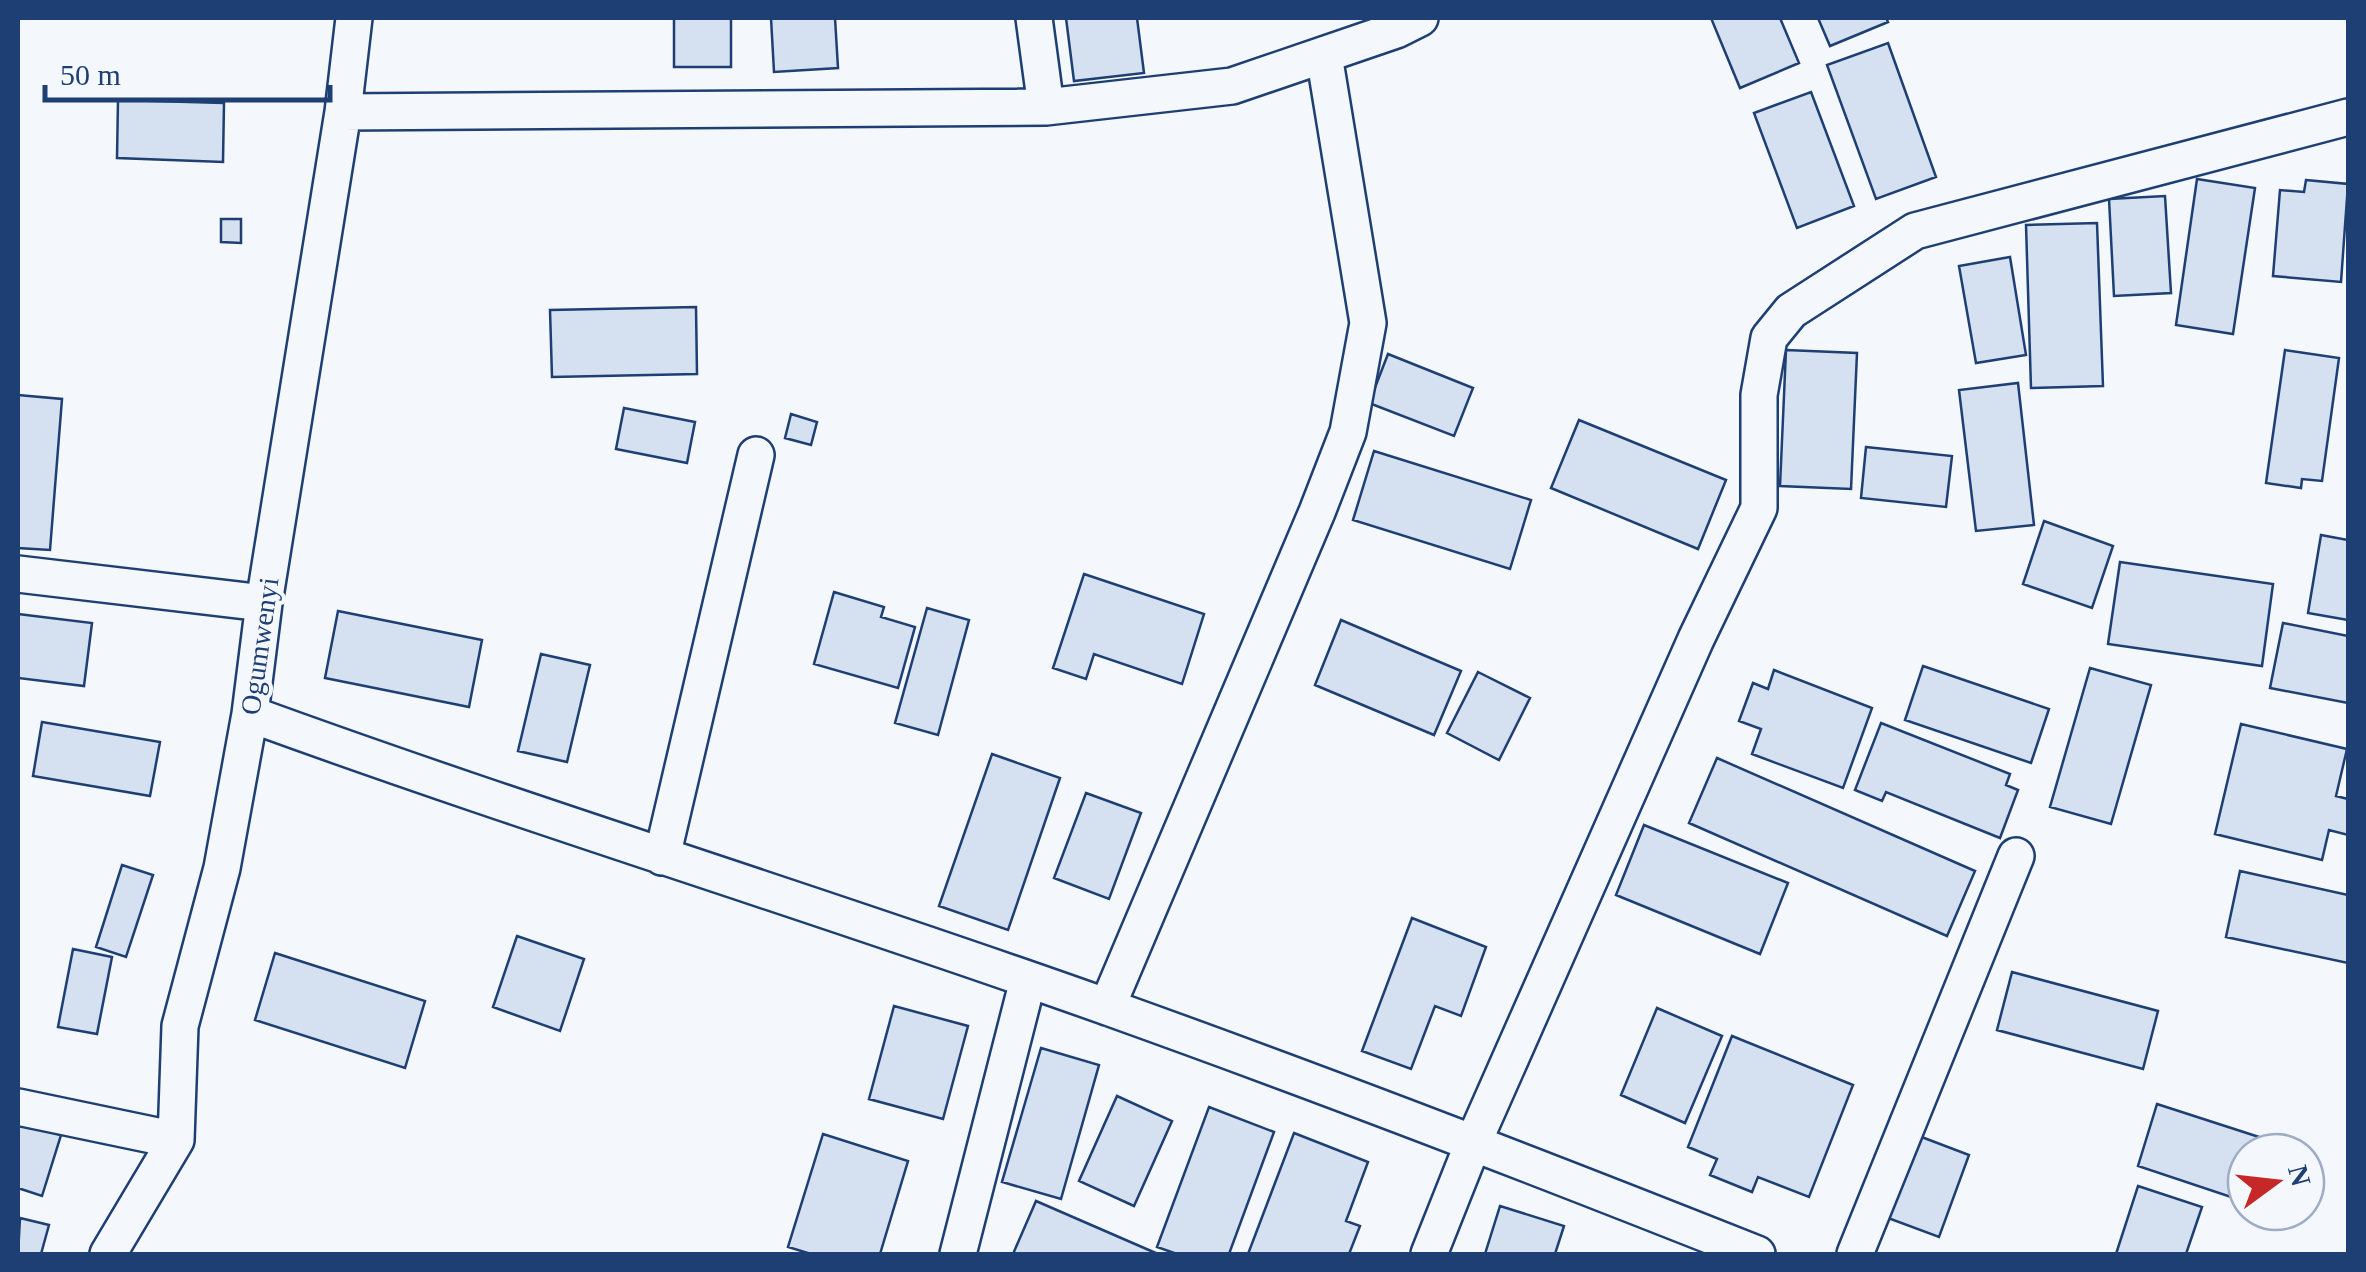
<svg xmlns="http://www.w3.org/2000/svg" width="2366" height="1272" font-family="Georgia,serif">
	<rect width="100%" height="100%" fill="#f4f7fb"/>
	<path fill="#d5e0f0" stroke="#1d3f73" stroke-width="2.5" d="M674,18H731V67H674Z
		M771,18H835L838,68L774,72Z
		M1066,18H1137L1144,73L1074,81Z
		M1711,18H1780L1799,63L1740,88Z
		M1818,18H1886L1888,22L1830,46Z
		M1888,43L1936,177L1876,199L1827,65Z
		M1811,92L1854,206L1797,228L1754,113Z
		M118,100L224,103L223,162L117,158Z
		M2197,179L2255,188L2233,334L2176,325Z
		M2306,180L2348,184L2341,282L2273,276L2280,190L2304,192Z
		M2165,196L2171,293L2114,296L2109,199Z
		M221,219H241V243L221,242Z
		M2097,223L2103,386L2031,388L2026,225Z
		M2010,257L2026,355L1976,363L1959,266Z
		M696,307L697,374L552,377L550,310Z
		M1786,350L1857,353L1851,489L1780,486Z
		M2285,350L2339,358L2322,481L2302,479L2301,488L2266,483Z
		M1388,354L1473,388L1454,436L1369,403Z
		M2018,383L2034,525L1976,531L1959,390Z
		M18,395L62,399L50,550L18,548Z
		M624,408L695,422L687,463L616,449Z
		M791,414L817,422L811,445L785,438Z
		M1579,420L1726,480L1698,549L1551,488Z
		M1866,447L1952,456L1946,507L1861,498Z
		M1374,451L1531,500L1510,569L1353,520Z
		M2044,521L2113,546L2092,608L2023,584Z
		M2321,535L2348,540V620L2308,613Z
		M2120,562L2273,584L2262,666L2108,644Z
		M1084,574L1204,614L1182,684L1094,654L1086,679L1053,668Z
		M834,592L884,607L881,617L915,627L898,688L814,664Z
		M927,608L969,620L938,735L895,723Z
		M338,611L482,640L469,707L325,678Z
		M18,614L92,623L84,686L18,678Z
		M1341,620L1461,671L1434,735L1315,685Z
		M2283,623L2348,636V703L2270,688Z
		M541,654L590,665L567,762L518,751Z
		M1923,666L2049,709L2031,763L1905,720Z
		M2090,668L2151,685L2111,824L2050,807Z
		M1774,670L1872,708L1843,788L1752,754L1761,729L1739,721L1753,683L1768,689Z
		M1478,672L1530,698L1499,760L1447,733Z
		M42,722L160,742L150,796L33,776Z
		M1881,723L2010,774L2006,785L2018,790L2000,838L1886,792L1882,801L1855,790Z
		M2241,724L2347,749L2336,796L2348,799V835L2329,830L2322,860L2215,834Z
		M992,754L1060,778L1008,930L939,906Z
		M1717,758L1975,871L1947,936L1689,823Z
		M1086,793L1141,813L1109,899L1054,878Z
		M1644,825L1788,883L1760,954L1616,895Z
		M122,865L153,875L126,957L96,947Z
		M2240,871L2348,895V963L2226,937Z
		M1412,918L1486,947L1461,1016L1435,1006L1411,1069L1362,1051Z
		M517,936L584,959L560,1031L493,1007Z
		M73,949L112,957L97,1034L58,1027Z
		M275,953L425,1001L405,1068L255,1020Z
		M2012,972L2158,1011L2143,1069L1997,1030Z
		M894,1006L968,1026L943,1119L869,1099Z
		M1657,1008L1722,1036L1685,1123L1621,1095Z
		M1732,1036L1853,1085L1809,1197L1758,1177L1752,1192L1710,1175L1717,1159L1688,1147Z
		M1041,1048L1099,1065L1061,1199L1002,1182Z
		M1117,1096L1172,1121L1134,1206L1079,1181Z
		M2157,1104L2299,1150L2298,1152H2246V1202L2138,1166Z
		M1209,1107L1274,1132L1229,1254H1177L1157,1247Z
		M18,1122L61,1135L42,1196L18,1188Z
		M1294,1133L1368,1162L1346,1221L1360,1226L1349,1254H1248Z
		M823,1134L908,1161L880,1254H811L788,1247Z
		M1919,1136L1969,1155L1939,1237L1888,1218Z
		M2138,1186L2202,1207L2186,1254H2116Z
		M1036,1201L1158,1254H1013Z
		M1500,1206L1564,1226L1555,1254H1485Z
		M20,1218L49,1225L41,1254H18Z"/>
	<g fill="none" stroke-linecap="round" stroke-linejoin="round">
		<defs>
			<path id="street" d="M1034,18L1046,107
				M343,112L1046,107L1232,86L1396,30L1420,18
				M18,574L264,603
				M250,714C535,818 825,906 1110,1008C1328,1086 1543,1169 1757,1254
				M662,857L756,455
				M1107,1007L1317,512L1348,432L1368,323L1324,55
				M18,1107L176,1140
				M108,1254L176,1140L180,1026L222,868L250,714L264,603L343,112L354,18
				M958,1254L1028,980
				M1429,1254L1474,1141L1696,639L1759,508V395L1769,338L1791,311L1915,231L2348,117
				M1855,1254L2016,856"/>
		</defs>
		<use href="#street" stroke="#1d3f73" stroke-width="40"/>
		<use href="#street" stroke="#f4f7fb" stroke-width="35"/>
	</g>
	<g text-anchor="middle" stroke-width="8" stroke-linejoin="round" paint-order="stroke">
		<g font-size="28" fill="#1d3f73" stroke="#f4f7fb">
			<text transform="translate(259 646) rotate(-82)" y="10">Ogumwenyi</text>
		</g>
	</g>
	<rect width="2366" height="1272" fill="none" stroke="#1d3f73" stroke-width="40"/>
	<g transform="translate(2276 1182) rotate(75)"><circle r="48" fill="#f4f7fb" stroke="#9eadc5" stroke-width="2.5"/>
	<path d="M0-8L18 38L0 25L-18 38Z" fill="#c62828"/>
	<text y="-15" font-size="28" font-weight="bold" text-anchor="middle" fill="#1d3f73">N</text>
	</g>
	<path d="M45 85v15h285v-15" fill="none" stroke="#1d3f73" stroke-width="5"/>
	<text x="60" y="85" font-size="30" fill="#1d3f73" stroke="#f4f7fb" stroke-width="8" paint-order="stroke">50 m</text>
</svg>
